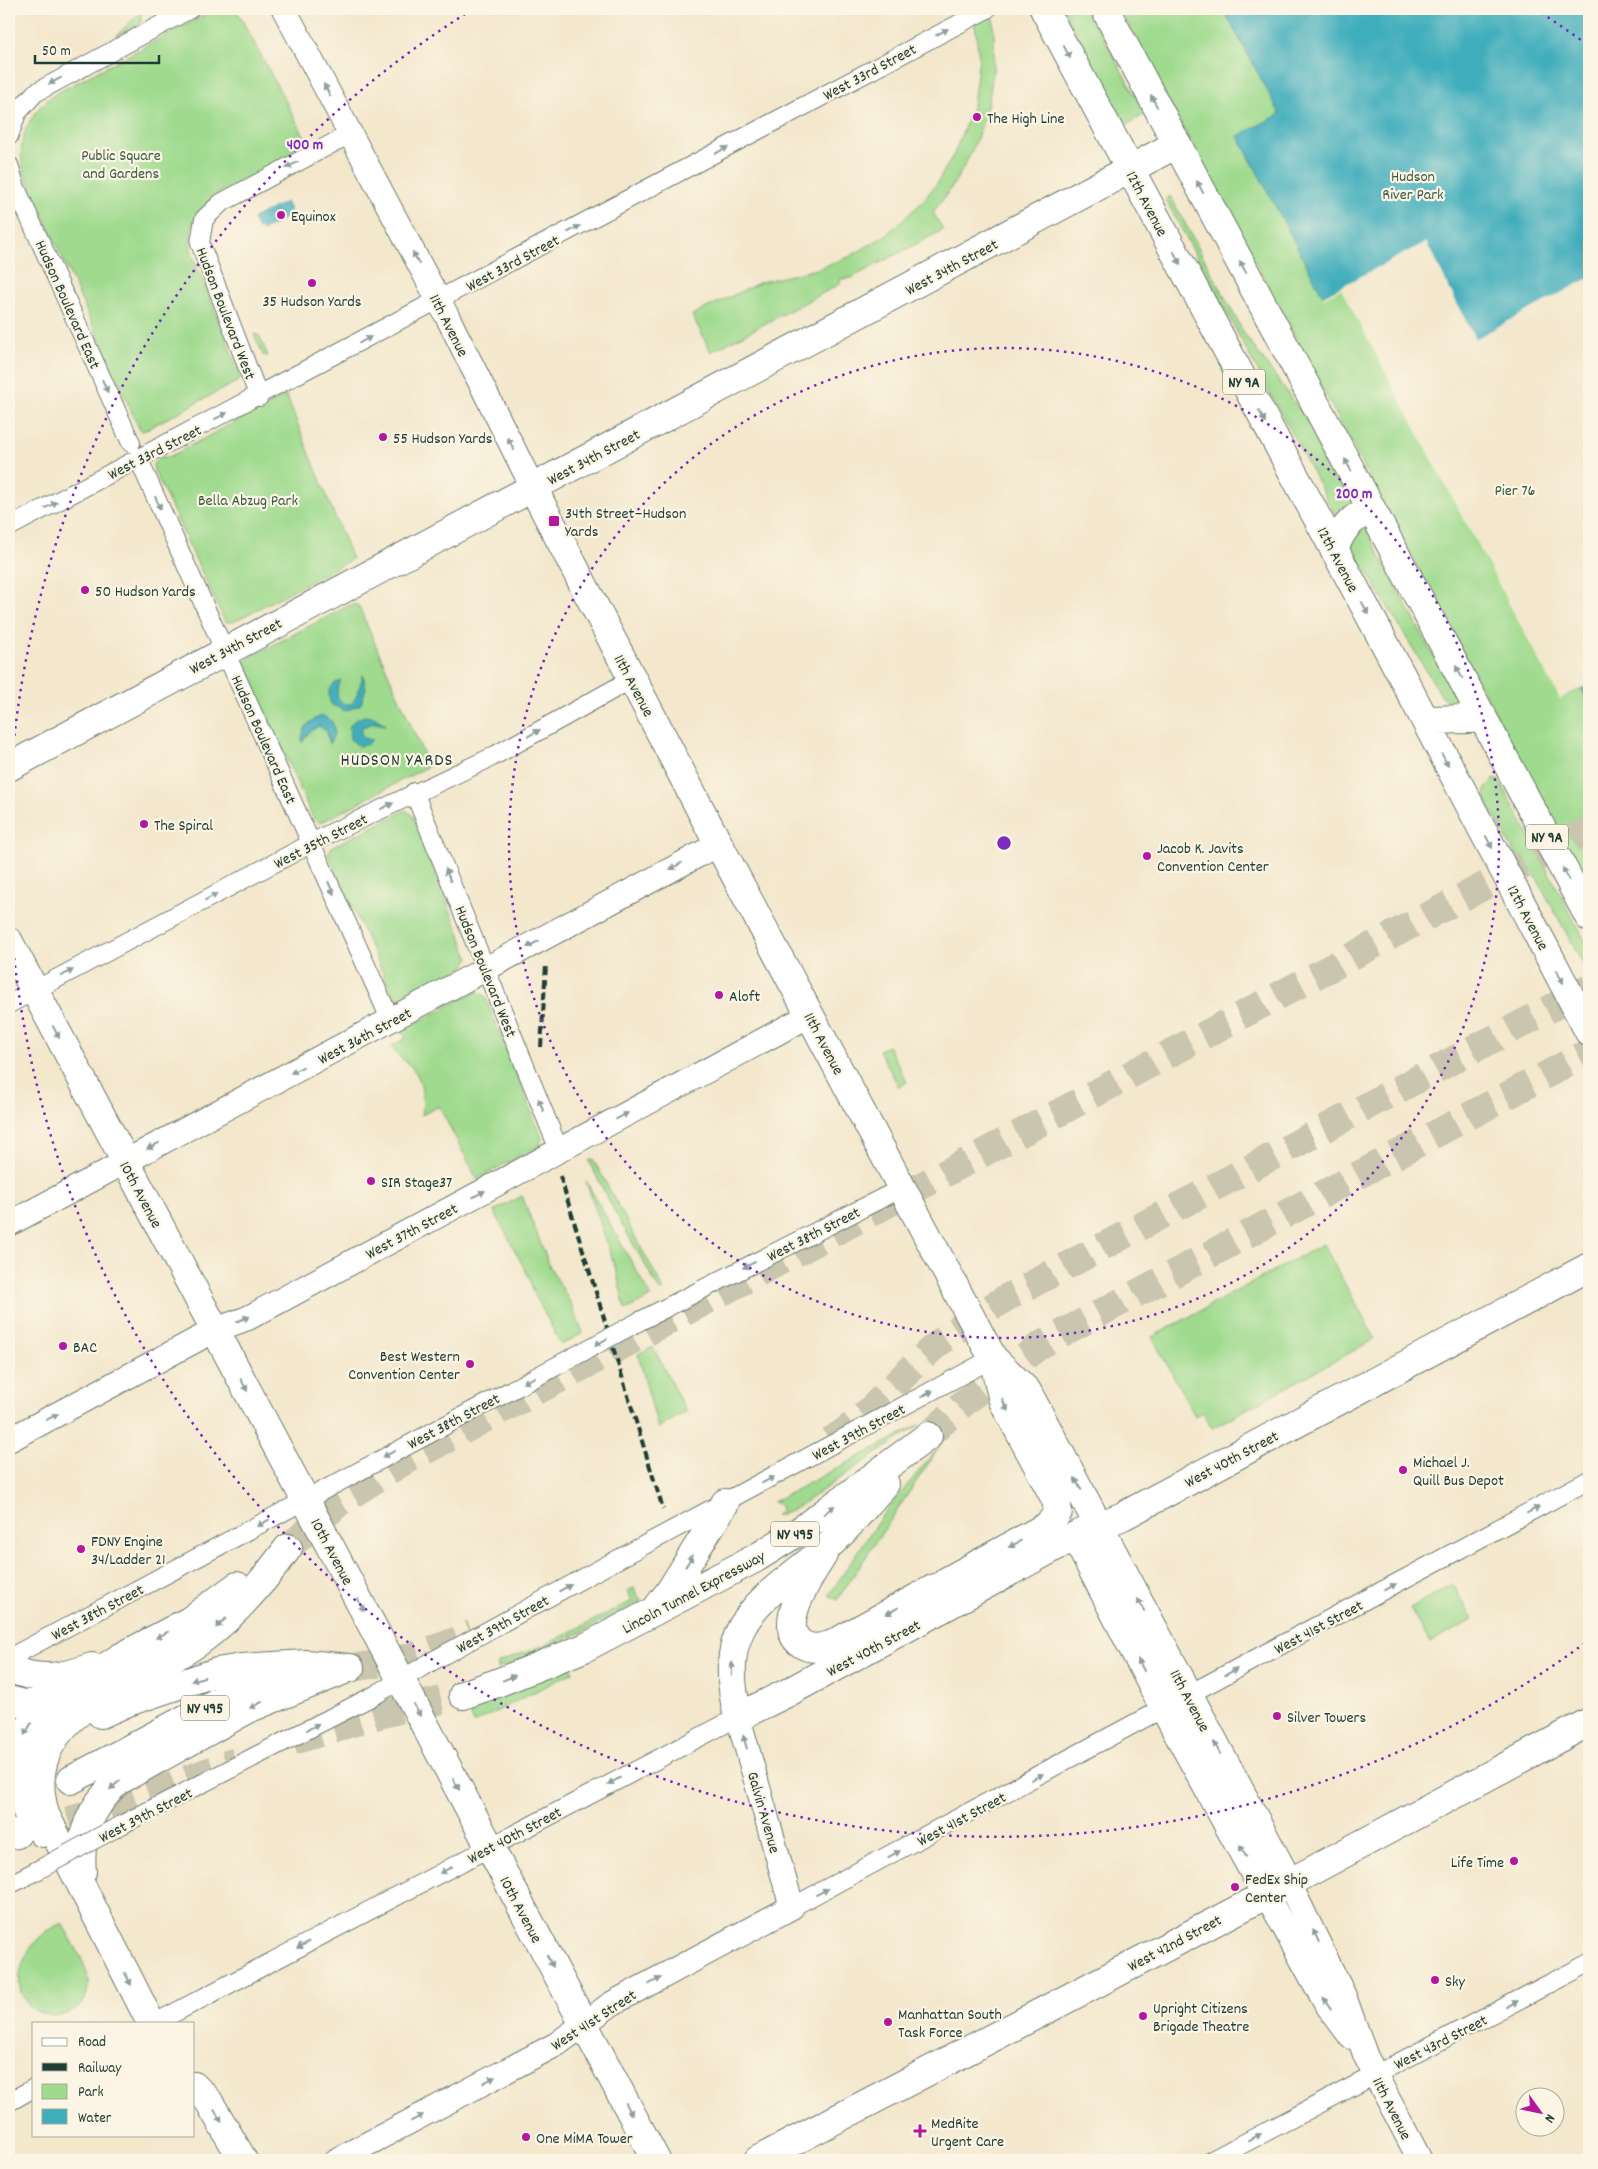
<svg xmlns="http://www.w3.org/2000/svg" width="1598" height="2169" font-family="Dekko,sans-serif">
	<rect width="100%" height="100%" fill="#fcf5e5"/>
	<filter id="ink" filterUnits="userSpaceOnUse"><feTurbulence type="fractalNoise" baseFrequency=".02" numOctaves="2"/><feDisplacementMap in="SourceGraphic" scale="10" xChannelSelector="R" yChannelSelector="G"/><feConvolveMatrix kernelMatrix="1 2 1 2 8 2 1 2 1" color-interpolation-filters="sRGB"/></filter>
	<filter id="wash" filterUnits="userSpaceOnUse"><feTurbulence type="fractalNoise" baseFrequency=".0096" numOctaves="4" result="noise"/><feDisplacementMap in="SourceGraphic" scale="20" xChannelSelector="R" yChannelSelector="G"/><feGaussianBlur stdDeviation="1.12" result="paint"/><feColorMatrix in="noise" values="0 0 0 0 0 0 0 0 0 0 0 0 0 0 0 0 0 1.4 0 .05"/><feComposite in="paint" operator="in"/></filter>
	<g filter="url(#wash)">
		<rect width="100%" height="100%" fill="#f3e7cc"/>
		<path fill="#9fda8e" stroke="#5f8c61" d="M216,9H236L309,145L214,196L199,211L192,226L190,244L193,256L241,377L240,380L143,431L140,430L25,175C15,142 27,114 55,94Z
			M973,9H992C1001,85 982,153 933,212L943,230L851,278L840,279V284L711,352L692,315L761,282L817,269L849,257L886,235L917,207L936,185L954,154L973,105L979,58Z
			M1063,9H1088L1145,114L1126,125Z
			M1120,9H1589V684L1581,688L1589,703V889Z
			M141,12V23L115,37Z
			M1168,197H1171L1245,335L1318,435L1352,502L1337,518L1166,200Z
			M254,334L259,335L268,356L263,355Z
			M286,395L352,559L233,622H225L154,470L153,464L160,457H169Z
			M1365,528L1460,705L1461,708L1457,709L1442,697L1352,547L1350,541Z
			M350,605H358L429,766L320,823L313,818L244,664L250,657Z
			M1494,779L1500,781L1589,948V975L1536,877L1514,852L1485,798L1486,787Z
			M406,810L413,816L469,958L465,966L404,998L398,999L393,995L328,854L332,847Z
			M477,991L485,996L542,1138L539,1146L477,1179L439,1106L422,1115C423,1099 424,1082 413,1069C406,1060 396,1057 392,1046L406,1038L402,1030Z
			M888,1046L907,1082L899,1087L879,1050Z
			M593,1159L664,1290L660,1291L611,1205L589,1161Z
			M586,1181L651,1297L625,1310L617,1273Z
			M522,1196L550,1267L571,1304L583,1333L561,1345L533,1291L529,1277L494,1211Z
			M1323,1244L1375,1339L1212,1428L1203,1412L1195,1416L1152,1337Z
			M653,1347L686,1412L658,1428L638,1354Z
			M919,1425L796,1508L781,1515H775L780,1512L781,1508L777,1503L773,1502Z
			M940,1446L837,1600L829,1595L884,1513Z
			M1453,1584L1473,1620L1430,1643L1410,1608Z
			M634,1588L641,1601L580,1633L497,1669L498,1663L549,1643L632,1601L627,1591Z
			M570,1665L573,1672L474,1723L466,1704Z
			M62,1923C70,1939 83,1957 87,1974C100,2033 0,2029 23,1963C30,1944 44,1931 62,1923Z"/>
		<path fill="#3fadbc" stroke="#2f7578" d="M1223,9H1589V703L1581,688L1563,697L1342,286L1323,296L1238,136L1280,114Z
			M286,202L291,211L287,213L289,216L262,231L261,228L258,229L253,220L255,217Z
			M363,675L366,688L361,704L346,711L332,705C325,695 330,684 341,680C336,688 335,698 344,704H352L357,695Z
			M322,716C337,719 337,733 329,744L327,732L319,726L309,732L302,743C301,729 309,720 322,716Z
			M364,716L374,717L386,725L374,723L362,727L361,735L364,738L372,740L368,744L359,746L350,739L349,727L355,720Z"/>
		<path fill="#f3e7cc" d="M1426,242L1475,339L1589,278V536L1583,540L1589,552V684L1560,699L1341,289L1323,298V296Z"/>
	</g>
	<g filter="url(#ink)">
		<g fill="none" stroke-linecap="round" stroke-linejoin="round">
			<path stroke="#c9c5ae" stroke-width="28" stroke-dasharray="28 14" stroke-linecap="butt" d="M928,1436L966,1401L1042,1344L1589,1052
				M830,1441C866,1419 893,1385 924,1356C948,1333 978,1316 1006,1298L1589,988
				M288,1548L340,1502L400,1464L1589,830
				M350,1668C393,1663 433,1652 473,1633
				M293,1741L382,1714L463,1695
				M28,1832L105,1810L236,1761"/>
			<defs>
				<path id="minor" d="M9,136L17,113L35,93L190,9
					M9,165L16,188L131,443
					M259,397L200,243L204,219L221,203L350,134
					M138,458L391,1021
					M9,527L987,9
					M414,792L559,1150
					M9,1004L327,835L492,757L632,679
					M638,1322L902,1188
					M9,1658L564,1362
					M123,1824L375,1695L429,1663L609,1564L993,1358
					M9,1885L38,1870
					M792,1907L1589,1480
					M155,2023L738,1717
					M9,2102L34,2088
					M1212,2160L1589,1963"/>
				<path id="secondary" d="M284,9L448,318L533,488
					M9,1224L719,844
					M9,1440L215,1330L248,1318L810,1015
					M1289,1883L1344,1996L1366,2057L1420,2160
					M1266,1894L1325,2002L1351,2037
					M337,2160L557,2044L611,2004L792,1907L738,1717"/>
				<path id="primary" d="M533,488L710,828L983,1340L993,1358L1027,1391L1289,1883
					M9,767L1177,144
					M9,942L656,2160
					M1075,1536L1164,1708L1266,1894
					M947,1581L1049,1525L1058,1512L1056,1500L1003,1401L993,1358
					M738,1717L787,1693L1075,1536L1123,1516L1589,1267
					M194,2086L208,2100L243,2160
					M758,2160L1289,1883L1589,1722"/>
				<path id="trunk" d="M1044,9L1385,644L1589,1032
					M1105,9L1589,917
					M1334,550C1341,529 1352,518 1371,508
					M1425,720L1471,719L1482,715"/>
				<path id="motorway" d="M823,1555C812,1573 774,1627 802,1644C811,1650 821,1648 831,1645L935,1588L1016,1568
					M657,1608L670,1591L725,1503
					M9,1668C38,1682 62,1678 92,1667
					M463,1695L497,1683L584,1648L756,1558L804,1528L928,1436
					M9,1700L25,1704L51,1703
					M101,1714L128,1702L217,1672L241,1668L306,1664L350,1668
					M738,1717C714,1617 763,1602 828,1546C849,1528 866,1504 885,1484
					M71,1780L232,1694L258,1684L285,1679
					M43,1833L29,1816L14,1782L18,1751L25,1733L35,1719L51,1703L121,1657L189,1621L237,1586
					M9,1835L17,1834
					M82,1872C78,1834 92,1806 118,1781L250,1708L342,1671
					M151,2023L45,1814C15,1710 139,1686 200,1641C234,1616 263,1582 288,1548"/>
			</defs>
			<use href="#minor" stroke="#697869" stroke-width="20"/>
			<use href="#secondary" stroke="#697869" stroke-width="26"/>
			<use href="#primary" stroke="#697869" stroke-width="30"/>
			<use href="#trunk" stroke="#697869" stroke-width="30"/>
			<use href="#motorway" stroke="#697869" stroke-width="30"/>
			<use href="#minor" stroke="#fff" stroke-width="18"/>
			<use href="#secondary" stroke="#fff" stroke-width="24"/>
			<use href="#primary" stroke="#fff" stroke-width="28"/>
			<use href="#trunk" stroke="#fff" stroke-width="28"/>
			<use href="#motorway" stroke="#fff" stroke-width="28"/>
			<path stroke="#1f3d34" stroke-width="4" stroke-dasharray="8 4" stroke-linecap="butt" d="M541,1047L546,965
				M560,1176L663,1509"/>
			<defs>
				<path id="minor-bridge" d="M564,1362L638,1322
					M38,1870L123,1824"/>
			</defs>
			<use href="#minor-bridge" stroke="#697869" stroke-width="20" stroke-linecap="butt"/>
			<use href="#minor-bridge" stroke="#fff" stroke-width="18"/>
		</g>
		<defs><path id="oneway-solid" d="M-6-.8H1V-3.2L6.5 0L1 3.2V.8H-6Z" transform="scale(1.25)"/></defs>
		<g fill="#8f9e9a">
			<use href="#oneway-solid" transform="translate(942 32) rotate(-28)"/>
			<use href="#oneway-solid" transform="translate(1067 52) rotate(62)"/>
			<use href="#oneway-solid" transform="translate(55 81) rotate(152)"/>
			<use href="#oneway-solid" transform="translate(327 90) rotate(-118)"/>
			<use href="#oneway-solid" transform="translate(1154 101) rotate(-118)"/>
			<use href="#oneway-solid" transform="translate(722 150) rotate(-28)"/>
			<use href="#oneway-solid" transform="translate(292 165) rotate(152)"/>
			<use href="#oneway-solid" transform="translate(1200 187) rotate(-118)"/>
			<use href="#oneway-solid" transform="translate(574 229) rotate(-28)"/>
			<use href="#oneway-solid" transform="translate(416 258) rotate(-118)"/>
			<use href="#oneway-solid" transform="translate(1177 258) rotate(62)"/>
			<use href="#oneway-solid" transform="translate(1243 267) rotate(-118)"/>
			<use href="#oneway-solid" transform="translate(365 340) rotate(-28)"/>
			<use href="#oneway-solid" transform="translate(105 386) rotate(66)"/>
			<use href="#oneway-solid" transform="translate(221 416) rotate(-27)"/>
			<use href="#oneway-solid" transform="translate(1262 416) rotate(62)"/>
			<use href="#oneway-solid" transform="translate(511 444) rotate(-117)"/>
			<use href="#oneway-solid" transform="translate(1348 465) rotate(-118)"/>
			<use href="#oneway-solid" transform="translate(158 503) rotate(66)"/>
			<use href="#oneway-solid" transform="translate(51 505) rotate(-28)"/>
			<use href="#oneway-solid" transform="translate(1365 608) rotate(62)"/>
			<use href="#oneway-solid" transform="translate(1459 672) rotate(-118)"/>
			<use href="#oneway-solid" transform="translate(534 733) rotate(-29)"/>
			<use href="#oneway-solid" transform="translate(1445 760) rotate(62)"/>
			<use href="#oneway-solid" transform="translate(387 806) rotate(-26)"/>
			<use href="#oneway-solid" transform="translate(1489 842) rotate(62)"/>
			<use href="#oneway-solid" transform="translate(676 866) rotate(151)"/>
			<use href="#oneway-solid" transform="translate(1566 874) rotate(-118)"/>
			<use href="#oneway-solid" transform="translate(448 875) rotate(-112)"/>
			<use href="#oneway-solid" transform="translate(331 888) rotate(66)"/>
			<use href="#oneway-solid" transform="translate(211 897) rotate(-28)"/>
			<use href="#oneway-solid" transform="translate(533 944) rotate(151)"/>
			<use href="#oneway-solid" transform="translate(67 973) rotate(-28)"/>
			<use href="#oneway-solid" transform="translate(1560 977) rotate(62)"/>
			<use href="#oneway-solid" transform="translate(56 1032) rotate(62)"/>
			<use href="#oneway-solid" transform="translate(297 1070) rotate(152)"/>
			<use href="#oneway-solid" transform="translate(541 1105) rotate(-112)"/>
			<use href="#oneway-solid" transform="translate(622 1116) rotate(-28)"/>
			<use href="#oneway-solid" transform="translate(153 1146) rotate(152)"/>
			<use href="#oneway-solid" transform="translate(479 1194) rotate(-29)"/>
			<use href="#oneway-solid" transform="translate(749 1265) rotate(154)"/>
			<use href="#oneway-solid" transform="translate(243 1319) rotate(-22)"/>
			<use href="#oneway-solid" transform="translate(601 1342) rotate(152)"/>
			<use href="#oneway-solid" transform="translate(529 1380) rotate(153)"/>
			<use href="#oneway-solid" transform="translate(244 1385) rotate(62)"/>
			<use href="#oneway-solid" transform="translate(927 1394) rotate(-28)"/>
			<use href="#oneway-solid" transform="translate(1005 1405) rotate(65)"/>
			<use href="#oneway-solid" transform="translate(52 1417) rotate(-28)"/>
			<use href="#oneway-solid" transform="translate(389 1454) rotate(152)"/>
			<use href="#oneway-solid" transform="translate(768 1480) rotate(-28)"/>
			<use href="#oneway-solid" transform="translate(1078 1484) rotate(-119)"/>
			<use href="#oneway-solid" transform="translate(829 1510) rotate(-37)"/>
			<use href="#oneway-solid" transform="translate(1533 1510) rotate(-28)"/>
			<use href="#oneway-solid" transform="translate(263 1523) rotate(152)"/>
			<use href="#oneway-solid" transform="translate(1015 1544) rotate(151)"/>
			<use href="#oneway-solid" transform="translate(689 1561) rotate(-58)"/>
			<use href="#oneway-solid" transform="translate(1390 1587) rotate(-28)"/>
			<use href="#oneway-solid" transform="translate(565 1588) rotate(-29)"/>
			<use href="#oneway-solid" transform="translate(361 1605) rotate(62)"/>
			<use href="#oneway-solid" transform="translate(1141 1605) rotate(-118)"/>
			<use href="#oneway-solid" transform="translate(892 1611) rotate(151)"/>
			<use href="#oneway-solid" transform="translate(221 1623) rotate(137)"/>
			<use href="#oneway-solid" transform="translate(162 1635) rotate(152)"/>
			<use href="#oneway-solid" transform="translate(1141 1665) rotate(-117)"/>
			<use href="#oneway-solid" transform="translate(732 1669) rotate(-88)"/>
			<use href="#oneway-solid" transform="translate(1231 1672) rotate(-28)"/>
			<use href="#oneway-solid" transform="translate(509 1678) rotate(-22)"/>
			<use href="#oneway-solid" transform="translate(198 1679) rotate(162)"/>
			<use href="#oneway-solid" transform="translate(256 1705) rotate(154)"/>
			<use href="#oneway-solid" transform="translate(417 1710) rotate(62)"/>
			<use href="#oneway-solid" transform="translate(313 1727) rotate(-27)"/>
			<use href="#oneway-solid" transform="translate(28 1729) rotate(122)"/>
			<use href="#oneway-solid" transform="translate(745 1742) rotate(-106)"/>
			<use href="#oneway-solid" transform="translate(1217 1748) rotate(-118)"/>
			<use href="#oneway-solid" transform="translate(1037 1777) rotate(-28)"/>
			<use href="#oneway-solid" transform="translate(614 1781) rotate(152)"/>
			<use href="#oneway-solid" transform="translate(456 1784) rotate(62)"/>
			<use href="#oneway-solid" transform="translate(115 1785) rotate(139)"/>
			<use href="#oneway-solid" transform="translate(1243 1851) rotate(-119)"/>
			<use href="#oneway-solid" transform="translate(894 1854) rotate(-28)"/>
			<use href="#oneway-solid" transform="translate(446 1870) rotate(153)"/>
			<use href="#oneway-solid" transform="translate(822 1892) rotate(-27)"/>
			<use href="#oneway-solid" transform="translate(1316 1936) rotate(-115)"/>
			<use href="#oneway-solid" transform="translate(303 1945) rotate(152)"/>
			<use href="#oneway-solid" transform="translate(550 1961) rotate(62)"/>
			<use href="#oneway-solid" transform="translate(128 1979) rotate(63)"/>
			<use href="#oneway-solid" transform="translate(655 1981) rotate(-28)"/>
			<use href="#oneway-solid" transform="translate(1327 2003) rotate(-124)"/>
			<use href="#oneway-solid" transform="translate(1512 2004) rotate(-28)"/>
			<use href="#oneway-solid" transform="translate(489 2080) rotate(-28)"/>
			<use href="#oneway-solid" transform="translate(629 2109) rotate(62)"/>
			<use href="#oneway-solid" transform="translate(218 2116) rotate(58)"/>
			<use href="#oneway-solid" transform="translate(417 2118) rotate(-28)"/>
			<use href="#oneway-solid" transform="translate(1255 2137) rotate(-28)"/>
		</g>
	</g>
	<g fill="none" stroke="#7b2cbf" stroke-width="2.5" stroke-dasharray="2.5 5">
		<circle cx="1004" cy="843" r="495"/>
		<path d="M1585 1643A989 989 0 1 1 473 9M1535 9A989 989 0 0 1 1585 43"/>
	</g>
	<g fill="#b5179e" stroke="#fcf5e5" stroke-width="2">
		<circle cx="977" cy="117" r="5"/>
		<circle cx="281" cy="215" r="5"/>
		<circle cx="312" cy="283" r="5"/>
		<circle cx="383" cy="437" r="5"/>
		<rect x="548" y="515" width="12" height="12" rx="2.5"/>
		<circle cx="85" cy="590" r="5"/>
		<circle cx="144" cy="824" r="5"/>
		<circle cx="1147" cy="856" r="5"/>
		<circle cx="719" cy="995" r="5"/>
		<circle cx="371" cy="1181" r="5"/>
		<circle cx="63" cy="1346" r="5"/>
		<circle cx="470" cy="1364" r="5"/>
		<circle cx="1403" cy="1470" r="5"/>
		<circle cx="81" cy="1549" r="5"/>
		<circle cx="1277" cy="1716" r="5"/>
		<circle cx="1514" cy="1861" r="5"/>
		<circle cx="1235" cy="1887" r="5"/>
		<circle cx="1435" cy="1980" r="5"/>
		<circle cx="1143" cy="2016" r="5"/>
		<circle cx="888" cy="2022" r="5"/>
		<path d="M917.5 2123.5h5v5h5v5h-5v5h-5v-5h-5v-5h5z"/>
		<circle cx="526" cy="2137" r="5"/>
	</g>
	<g text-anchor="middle" stroke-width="4.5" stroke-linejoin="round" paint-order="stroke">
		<g fill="#fcf5e5" stroke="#617469" stroke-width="1">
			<rect x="1223" y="369.5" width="42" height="25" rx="4"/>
			<rect x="1526" y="824.5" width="42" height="25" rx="4"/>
			<rect x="771" y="1521.5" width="48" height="25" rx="4"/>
			<rect x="181" y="1695.5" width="48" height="25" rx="4"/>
		</g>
		<g font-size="15" font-weight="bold" fill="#1f3d34">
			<text x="1244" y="387">NY 9A</text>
			<text x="1547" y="842">NY 9A</text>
			<text x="795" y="1539">NY 495</text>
			<text x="205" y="1713">NY 495</text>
		</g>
		<g font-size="16" fill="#1f3d34" stroke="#fcf5e5">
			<text transform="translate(869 71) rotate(-28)" y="6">West 33rd Street</text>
			<text transform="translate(1148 203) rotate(62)" y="6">12th Avenue</text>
			<text transform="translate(512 262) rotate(-28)" y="6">West 33rd Street</text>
			<text transform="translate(951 266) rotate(-28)" y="6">West 34th Street</text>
			<text transform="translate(69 304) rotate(66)" y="6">Hudson Boulevard East</text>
			<text transform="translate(227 313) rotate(69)" y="6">Hudson Boulevard West</text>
			<text transform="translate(450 325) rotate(63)" y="6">11th Avenue</text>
			<text transform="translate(154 451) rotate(-27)" y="6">West 33rd Street</text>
			<text transform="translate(593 456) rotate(-28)" y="6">West 34th Street</text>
			<text transform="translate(1339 559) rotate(62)" y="6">12th Avenue</text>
			<text transform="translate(235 645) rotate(-28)" y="6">West 34th Street</text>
			<text transform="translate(635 685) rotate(62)" y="6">11th Avenue</text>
			<text transform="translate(265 739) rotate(66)" y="6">Hudson Boulevard East</text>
			<text transform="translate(320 840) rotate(-27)" y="6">West 35th Street</text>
			<text transform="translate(1529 917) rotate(62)" y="6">12th Avenue</text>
			<text transform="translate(487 971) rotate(68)" y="6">Hudson Boulevard West</text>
			<text transform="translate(364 1035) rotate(-28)" y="6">West 36th Street</text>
			<text transform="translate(825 1043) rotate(62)" y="6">11th Avenue</text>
			<text transform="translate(142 1194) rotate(62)" y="6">10th Avenue</text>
			<text transform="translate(411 1230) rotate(-28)" y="6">West 37th Street</text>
			<text transform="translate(813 1233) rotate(-27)" y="6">West 38th Street</text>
			<text transform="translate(453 1420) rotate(-28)" y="6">West 38th Street</text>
			<text transform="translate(858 1431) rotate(-28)" y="6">West 39th Street</text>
			<text transform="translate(1231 1458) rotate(-28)" y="6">West 40th Street</text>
			<text transform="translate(333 1551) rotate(62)" y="6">10th Avenue</text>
			<text transform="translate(693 1591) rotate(-28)" y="6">Lincoln Tunnel Expressway</text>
			<text transform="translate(97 1611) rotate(-28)" y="6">West 38th Street</text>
			<text transform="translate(502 1623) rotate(-29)" y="6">West 39th Street</text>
			<text transform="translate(1318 1626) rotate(-28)" y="6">West 41st Street</text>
			<text transform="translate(873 1647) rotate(-28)" y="6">West 40th Street</text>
			<text transform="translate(1191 1700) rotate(62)" y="6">11th Avenue</text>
			<text transform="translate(765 1812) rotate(74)" y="6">Galvin Avenue</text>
			<text transform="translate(145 1814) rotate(-27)" y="6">West 39th Street</text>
			<text transform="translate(961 1818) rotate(-28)" y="6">West 41st Street</text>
			<text transform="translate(514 1834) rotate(-28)" y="6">West 40th Street</text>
			<text transform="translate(522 1909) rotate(62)" y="6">10th Avenue</text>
			<text transform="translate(1174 1942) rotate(-28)" y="6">West 42nd Street</text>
			<text transform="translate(593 2019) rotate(-33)" y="6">West 41st Street</text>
			<text transform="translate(1440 2041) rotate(-27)" y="6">West 43rd Street</text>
			<text transform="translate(1393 2108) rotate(63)" y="6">11th Avenue</text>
		</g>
		<g font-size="16" fill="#1f3d34" stroke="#fcf5e5" text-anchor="start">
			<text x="987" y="123">The High Line</text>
			<text x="291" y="221">Equinox</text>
			<text x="312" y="306" text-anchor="middle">35 Hudson Yards</text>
			<text x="393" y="443">55 Hudson Yards</text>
			<text x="565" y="518">34th Street–Hudson<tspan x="565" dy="18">Yards</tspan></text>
			<text x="95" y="596">50 Hudson Yards</text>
			<text x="154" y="830">The Spiral</text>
			<text x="1157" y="853">Jacob K. Javits<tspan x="1157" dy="18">Convention Center</tspan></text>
			<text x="729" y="1001">Aloft</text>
			<text x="381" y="1187">SIR Stage37</text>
			<text x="73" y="1352">BAC</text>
			<text x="460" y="1361" text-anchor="end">Best Western<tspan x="460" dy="18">Convention Center</tspan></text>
			<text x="1413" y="1467">Michael J.<tspan x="1413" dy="18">Quill Bus Depot</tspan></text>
			<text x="91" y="1546">FDNY Engine<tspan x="91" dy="18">34/Ladder 21</tspan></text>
			<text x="1287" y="1722">Silver Towers</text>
			<text x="1504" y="1867" text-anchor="end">Life Time</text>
			<text x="1245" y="1884">FedEx Ship<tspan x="1245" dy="18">Center</tspan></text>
			<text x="1445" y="1986">Sky</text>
			<text x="1153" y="2013">Upright Citizens<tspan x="1153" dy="18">Brigade Theatre</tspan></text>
			<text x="898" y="2019">Manhattan South<tspan x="898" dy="18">Task Force</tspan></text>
			<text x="931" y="2128">MedRite<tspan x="931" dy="18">Urgent Care</tspan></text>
			<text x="536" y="2143">One MiMA Tower</text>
		</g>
		<g font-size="16" fill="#395c46" stroke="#fcf5e5">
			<text x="121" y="160">Public Square<tspan x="121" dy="18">and Gardens</tspan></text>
			<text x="1413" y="181">Hudson<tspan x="1413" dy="18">River Park</tspan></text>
			<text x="1515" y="495">Pier 76</text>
			<text x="248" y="505">Bella Abzug Park</text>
		</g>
		<g font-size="18" letter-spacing="1" fill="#1f3d34" stroke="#fcf5e5">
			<text x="397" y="765">HUDSON YARDS</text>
		</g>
	</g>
	<circle cx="1004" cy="843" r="8" fill="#7b2cbf" stroke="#fcf5e5" stroke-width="2.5"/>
	<g font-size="15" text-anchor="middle" font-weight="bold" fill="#7b2cbf" stroke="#fcf5e5" stroke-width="4.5" stroke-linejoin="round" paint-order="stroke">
		<text x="305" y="149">400 m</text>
		<text x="1354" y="498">200 m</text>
	</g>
	<rect width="1598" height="2169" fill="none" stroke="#fcf5e5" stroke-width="30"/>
	<rect x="32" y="2022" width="162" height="115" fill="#fcf5e5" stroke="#a4ab9e"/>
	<rect x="42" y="2038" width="25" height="8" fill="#ffffff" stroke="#a4ab9e"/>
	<text x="78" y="2046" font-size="15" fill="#1f3d34">Road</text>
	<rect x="42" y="2063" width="25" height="8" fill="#1f3d34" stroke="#a4ab9e"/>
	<text x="78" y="2072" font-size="15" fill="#1f3d34">Railway</text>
	<rect x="42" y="2084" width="25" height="15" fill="#9fda8e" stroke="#a4ab9e"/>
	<text x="78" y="2096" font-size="15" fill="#1f3d34">Park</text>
	<rect x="42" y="2109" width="25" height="15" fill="#3fadbc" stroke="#a4ab9e"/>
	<text x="78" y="2122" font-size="15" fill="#1f3d34">Water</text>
	<g transform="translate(1540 2112) rotate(123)"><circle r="24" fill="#fcf5e5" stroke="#a4ab9e"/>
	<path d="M0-4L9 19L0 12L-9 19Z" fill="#b5179e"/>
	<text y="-8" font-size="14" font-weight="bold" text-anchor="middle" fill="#1f3d34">N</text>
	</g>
	<path d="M35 55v8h124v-8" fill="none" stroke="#1f3d34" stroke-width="2.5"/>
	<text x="42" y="55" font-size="15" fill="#1f3d34" stroke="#fcf5e5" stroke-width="4" paint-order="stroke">50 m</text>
</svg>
